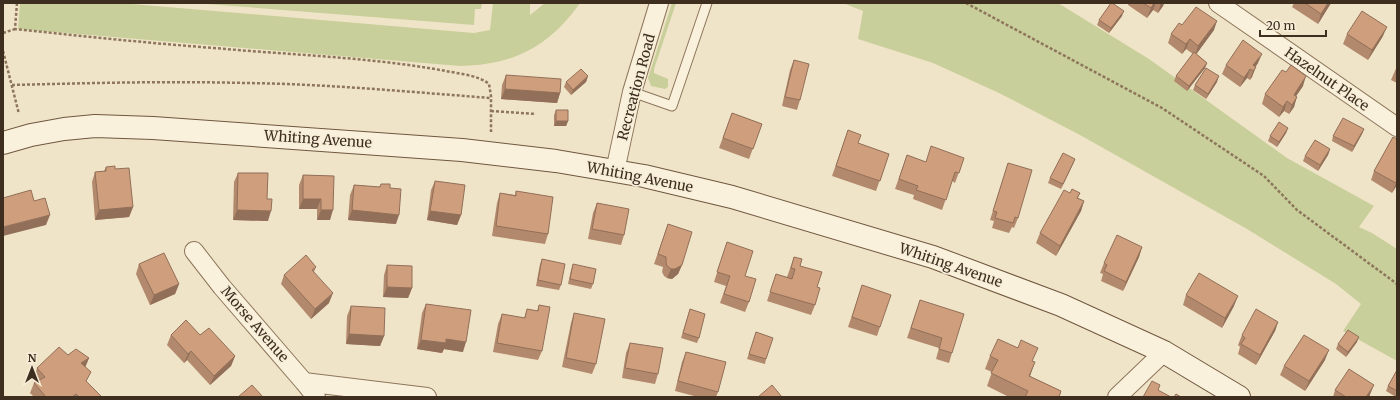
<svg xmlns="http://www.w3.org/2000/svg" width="1400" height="400" font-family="Merriweather,serif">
	<rect width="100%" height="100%" fill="#f0e4c8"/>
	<path fill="#c9cf9b" d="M20,3H120L474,33L490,30L493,3H530V15L545,3H580C549,47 513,65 460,66L18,29Z
		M194,3H482L481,9H475L474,25Z
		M672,3H676L654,69V73L668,79V87L665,89L651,86L648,78Z
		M843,3H1058L1149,59L1287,158L1374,206L1359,227L1372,233L1397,249V361L1343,331L1361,304L1336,284L1247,229L1080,135L999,93L933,63L858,39L863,11Z"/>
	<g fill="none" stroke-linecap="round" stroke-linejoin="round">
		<defs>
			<path id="lane" d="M632,92L672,106L707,3"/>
			<path id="street" d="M1218,3L1397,127
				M615,171L632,92L659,3
				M194,251L222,287L304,382L316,397
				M304,382L427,397
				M1117,397L1164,352"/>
			<path id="secondary" d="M3,143L31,135L64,129L95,126L153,128L462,150L556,161L644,176L732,197L933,257L1061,305L1164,352L1239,397"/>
		</defs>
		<use href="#lane" stroke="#8d765c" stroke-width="11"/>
		<use href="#street" stroke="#8d765c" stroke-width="20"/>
		<use href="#secondary" stroke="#6f573f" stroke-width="24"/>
		<path stroke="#8d765c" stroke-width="2.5" stroke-dasharray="3 2" stroke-linecap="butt" d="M17,3L15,29C81,36 147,43 214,48C291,55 370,57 446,71C460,74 478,75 489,84L491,96V132
			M966,3L1162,108L1264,176L1297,210L1397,284
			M3,33L15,29
			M3,51L19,114
			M12,85C90,83 168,81 246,83C328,84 410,92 491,98
			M491,111L536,114"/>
		<use href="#lane" stroke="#faf1dc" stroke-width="9"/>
		<use href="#street" stroke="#faf1dc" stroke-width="18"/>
		<use href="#secondary" stroke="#faf1dc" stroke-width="22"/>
	</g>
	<path fill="#b2896c" d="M1128,3H1164L1163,6L1158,13L1153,10L1147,18L1128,5Z
		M1294,3H1331L1318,24L1292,7Z
		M1122,16L1109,33L1097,25L1099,20Z
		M1182,25L1214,30L1196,54L1207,63L1205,68L1187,91L1174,81L1176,76L1193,54L1186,49L1182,54L1168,43L1171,34Z
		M1347,34L1383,36L1368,60L1343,44Z
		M794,60L800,100L797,110L782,106L790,70Z
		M1258,63L1255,67L1252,77L1250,80L1247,78L1240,87L1222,74L1226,65Z
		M1397,66V83L1391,80Z
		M506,75L560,93L557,103L501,99L502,85Z
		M588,76L586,82L571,95L564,87L566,82Z
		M1217,82L1206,99L1193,90L1195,85Z
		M1303,86L1296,96L1294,107L1289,114L1284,111L1279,117L1262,104L1265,94Z
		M556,110L568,121L566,126H554V115Z
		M732,113L762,124L749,159L719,148Z
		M1288,128L1286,133L1277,147L1268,141L1270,136Z
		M1364,129L1362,134L1352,152L1332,141L1333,136Z
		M848,130L858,143L889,154L876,191L832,176Z
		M1393,137L1397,185L1392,193L1371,180L1374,171Z
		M1330,149L1328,155L1318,171L1303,161L1305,156Z
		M907,155L926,162L964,158L955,183L952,181L942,210L913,199L914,195L895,189Z
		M1075,159L1073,164L1061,189L1048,183L1050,178Z
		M1008,163L1018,218L1014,228L1012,227L1009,233L992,228L994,221L990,220Z
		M106,167L115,169L133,207L129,217L95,220L92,182L95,172L104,171Z
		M238,173L267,199L268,221L233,220L234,182Z
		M303,175L334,176L330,220H317V209H299V185Z
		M435,181L461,215L457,225L427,220L431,190Z
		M381,184L390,188L396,224L348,220L350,195L354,185L379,187Z
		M516,191L548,234L545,244L492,236L497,203L500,193L515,195Z
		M1070,193H1080L1078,198L1084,201L1081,211L1056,256L1036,243L1040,233Z
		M597,203L624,235L621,245L588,239L593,213Z
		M668,224L682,265L678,274L672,279L667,278L664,276L662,272L663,267L654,264Z
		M727,242L745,276L749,302L745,312L720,303L726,286L714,282Z
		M1142,247L1139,257L1123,291L1101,281L1103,274L1100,273L1104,263Z
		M794,257L800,266L817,287L815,305L811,315L767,301L776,274L787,277Z
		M542,259L561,285L559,290L536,286L540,264Z
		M139,264L179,284L175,294L150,305L136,274Z
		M573,264L593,284L591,289L568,284L571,270Z
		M387,265L412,288L408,298L383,297L384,275Z
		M316,267L314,272L329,303L311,319L281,284L284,275Z
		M859,295L880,327L877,336L848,327Z
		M1186,295L1234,306L1222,328L1183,305Z
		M920,300L952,353L949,363L936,359L939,348L907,338Z
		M426,304L463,352L444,349L442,353L417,349L422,313Z
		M539,305L542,351L538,360L493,352L498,324L502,314L524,318L527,309L537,311Z
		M351,306L384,336L380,346L346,344L347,316Z
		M690,309L699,338L697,343L681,338Z
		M574,313L596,364L592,374L562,367L571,323Z
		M1278,322L1275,331L1256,365L1238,354L1240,347L1238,345L1242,335Z
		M756,332L766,359L765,364L747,359Z
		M171,335H200L235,356L231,366L210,385L187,360L184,363L167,345Z
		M1357,342L1346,357L1336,349L1338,344Z
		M630,343L658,374L655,384L622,378L626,353Z
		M686,352L718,392L716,397H698L675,391L682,362Z
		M68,355L89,358L85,367L87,382L102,397H34L30,393L34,383L37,381L34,378L37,368Z
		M990,356L1033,362L1030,376L1061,391L1059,397H1009L987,386L992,372L985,369Z
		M1325,360L1305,391L1280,375L1284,366Z
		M1397,370V397H1396L1386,391L1388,386Z
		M1335,390L1370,395L1369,397H1333Z"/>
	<path fill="#916f58" d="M1154,3H1156L1153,10L1147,18L1151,8Z
		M1161,3H1164L1163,6L1158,13Z
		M1328,3H1331L1318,24L1321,14Z
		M1124,11L1122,16L1109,33L1111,28Z
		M1217,21L1214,30L1195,56L1198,46Z
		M1387,27L1383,36L1368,60L1372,50Z
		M1190,39L1186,49L1182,54L1186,44Z
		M1262,54L1258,63L1253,71V65Z
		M1207,63L1205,68L1187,91L1189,86Z
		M1256,67L1252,77L1250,80L1253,71Z
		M1250,69L1247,78L1240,87L1244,78Z
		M588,76L586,82L571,95L573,90Z
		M1219,76L1217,82L1206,99L1208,94Z
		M1306,76L1303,86L1290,105L1294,95Z
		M505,89L560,93L557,103L501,99Z
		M1297,97L1294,107L1289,114L1292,105Z
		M1287,101L1284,111L1279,117L1283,107Z
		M556,121H568L566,126H554Z
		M1288,128L1286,133L1277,147L1279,142Z
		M1364,129L1362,134L1352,152L1354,146Z
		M1330,149L1328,155L1318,171L1320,165Z
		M1075,159L1073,164L1061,189L1063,184Z
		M1397,181V185L1392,193L1396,183Z
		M303,199H321L317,209H299Z
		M1084,201L1081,211L1056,256L1060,246Z
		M133,207L129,217L95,220L99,210Z
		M237,210L271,211L268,221L233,220Z
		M321,210H333L330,220H317Z
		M352,210L399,215L396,224L348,220Z
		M430,211L461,215L457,225L427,220Z
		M50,215L46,225L3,236V227Z
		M1142,247L1139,257L1123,291L1126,282Z
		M682,265L678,274L672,279L667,278L671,269Z
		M179,284L175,294L150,305L154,295Z
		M387,287L412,288L408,298L383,297Z
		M333,293L329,303L311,319L315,309Z
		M1238,296L1234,306L1222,328L1225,318Z
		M1278,322L1275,331L1256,365L1260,355Z
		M349,334L384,336L380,346L346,344Z
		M1359,337L1357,342L1346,357L1348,352Z
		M446,339L466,342L463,352L444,349L442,353L417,349L421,340Z
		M1329,350L1325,360L1305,391L1309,381Z
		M191,351L187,360L184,363L188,354Z
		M235,356L231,366L210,385L214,376Z
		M89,358L85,368L81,363Z
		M1035,362L1030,376L1024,389L1029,376Z
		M1374,385L1369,397H1366Z"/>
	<path fill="#cf9f7d" stroke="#916f58" d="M1111,3H1112L1124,11L1111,28L1099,20Z
		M1143,3H1154L1151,8Z
		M1305,3H1328L1321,14Z
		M1196,7L1217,21L1198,46L1190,39L1186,44L1171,34L1179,23L1182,25Z
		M1362,11L1387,27L1372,50L1347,34Z
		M1243,40L1262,54L1253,65L1256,67L1253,71L1250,69L1244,78L1226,65Z
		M1194,52L1207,63L1189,86L1176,76Z
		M794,60L809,64L800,100L785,97Z
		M1291,65L1306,76L1294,95L1297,97L1292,105L1287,101L1283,107L1265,94L1282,70L1286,72Z
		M1206,68L1219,76L1208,94L1195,85Z
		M581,69L588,76L573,90L566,82Z
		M506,75L561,79L560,93L505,89Z
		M556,110H568V121H556Z
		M732,113L762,124L753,149L723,138Z
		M1343,118L1364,129L1354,146L1333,136Z
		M1279,122L1288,128L1279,142L1270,136Z
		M848,130L861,135L858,143L889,154L880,181L836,166Z
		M1393,137L1397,139V181L1396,183L1374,171Z
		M1315,140L1330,149L1320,165L1305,156Z
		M931,146L964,158L959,173L955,172L946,200L916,190L918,186L899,179L907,155L926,162Z
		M1063,153L1075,159L1063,184L1050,178Z
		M1008,163L1032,170L1018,218L1015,217L1013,223L995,218L997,212L993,211Z
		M115,166V169L129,168L133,207L99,210L95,172L106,171V167Z
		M238,173H268L267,199H272L271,211L237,210Z
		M303,175L334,176L333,210H321V199H303Z
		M435,181L465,185L461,215L430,211Z
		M381,184H390V188L401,189L399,215L352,210L354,185L380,187Z
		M1072,189L1080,193L1077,198L1084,201L1060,246L1040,233L1064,190L1070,193Z
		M31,190L34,201L45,198L50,215L3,227V198Z
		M516,191L553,197L548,234L496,226L500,193L516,196Z
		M597,203L629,209L624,235L592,229Z
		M668,224L692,232L682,265L675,269H671L667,266L666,262V257L658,254Z
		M1117,235L1142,247L1126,282L1104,271L1107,265L1104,263Z
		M727,242L753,251L745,276L756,279L749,302L724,294L730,276L717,272Z
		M164,253L179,284L154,295L139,264Z
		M306,255L316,267L312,270L333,293L315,309L284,275Z
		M794,257L802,259L800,266L822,272L817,287L820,288L815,305L770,292L776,274L792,279L795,269L791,268Z
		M542,259L565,264L561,285L538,280Z
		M573,264L596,269L593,284L570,279Z
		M387,265L412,266V288L387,287Z
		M1199,273L1238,296L1225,318L1186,295Z
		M862,285L891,295L880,327L852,317Z
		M920,300L964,314L952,353L939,349L942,338L911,328Z
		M426,304L471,310L466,342L446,339V343L421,340Z
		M539,305L550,307L542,351L497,343L502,314L525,318L527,309L538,311Z
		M351,306L385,308L384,336L349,334Z
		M690,309L705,314L699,338L683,333Z
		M1256,309L1278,322L1260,355L1241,344L1245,338L1242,335Z
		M574,313L605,319L596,364L566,358Z
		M186,320L200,335L209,328L235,356L214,376L191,351L188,354L171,335Z
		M1348,330L1359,337L1348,352L1338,344Z
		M756,332L773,338L766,359L749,354Z
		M1304,335L1329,350L1309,381L1284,366Z
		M998,339L1018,348L1021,340L1038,348L1032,361L1035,362L1029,376L1061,391L1059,397H1025L1028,391L991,373L998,360L990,356Z
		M630,343L663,348L658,374L625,368Z
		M59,347L68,355L76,349L89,358L81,363L91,372L86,381L102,397H79L76,394L72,397H46L34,383L45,377L37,368Z
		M686,352L726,362L718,392L678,381Z
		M1349,369L1374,385L1366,397H1346L1335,390Z
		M1397,370V391L1388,386Z
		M1152,381L1160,385L1158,390L1171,397H1143Z
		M252,385L263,397H238Z
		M772,385L782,397H758Z
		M1176,394L1181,397H1174Z"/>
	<g text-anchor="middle" stroke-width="3.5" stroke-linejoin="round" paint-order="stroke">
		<g font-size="14" fill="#3d2e20" stroke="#f7eed8">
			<text transform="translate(1327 79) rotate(35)" y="5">Hazelnut Place</text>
			<text transform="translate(636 87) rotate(-75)" y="5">Recreation Road</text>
			<text transform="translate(318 139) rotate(4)" y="5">Whiting Avenue</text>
			<text transform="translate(640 177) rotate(11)" y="5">Whiting Avenue</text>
			<text transform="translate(951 265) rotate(19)" y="5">Whiting Avenue</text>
			<text transform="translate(255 324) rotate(49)" y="5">Morse Avenue</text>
		</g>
	</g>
	<rect width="1400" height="400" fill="none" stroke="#3d2e20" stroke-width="8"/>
	<g transform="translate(32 368)" stroke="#f7eed8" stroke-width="3" paint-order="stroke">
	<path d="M0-3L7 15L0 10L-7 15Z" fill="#3d2e20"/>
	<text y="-6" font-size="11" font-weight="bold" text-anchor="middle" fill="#3d2e20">N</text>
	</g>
	<path d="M1260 30v6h66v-6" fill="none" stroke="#3d2e20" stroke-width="2"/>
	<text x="1266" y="30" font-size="12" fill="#3d2e20" stroke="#f7eed8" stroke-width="3" paint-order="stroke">20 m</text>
</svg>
